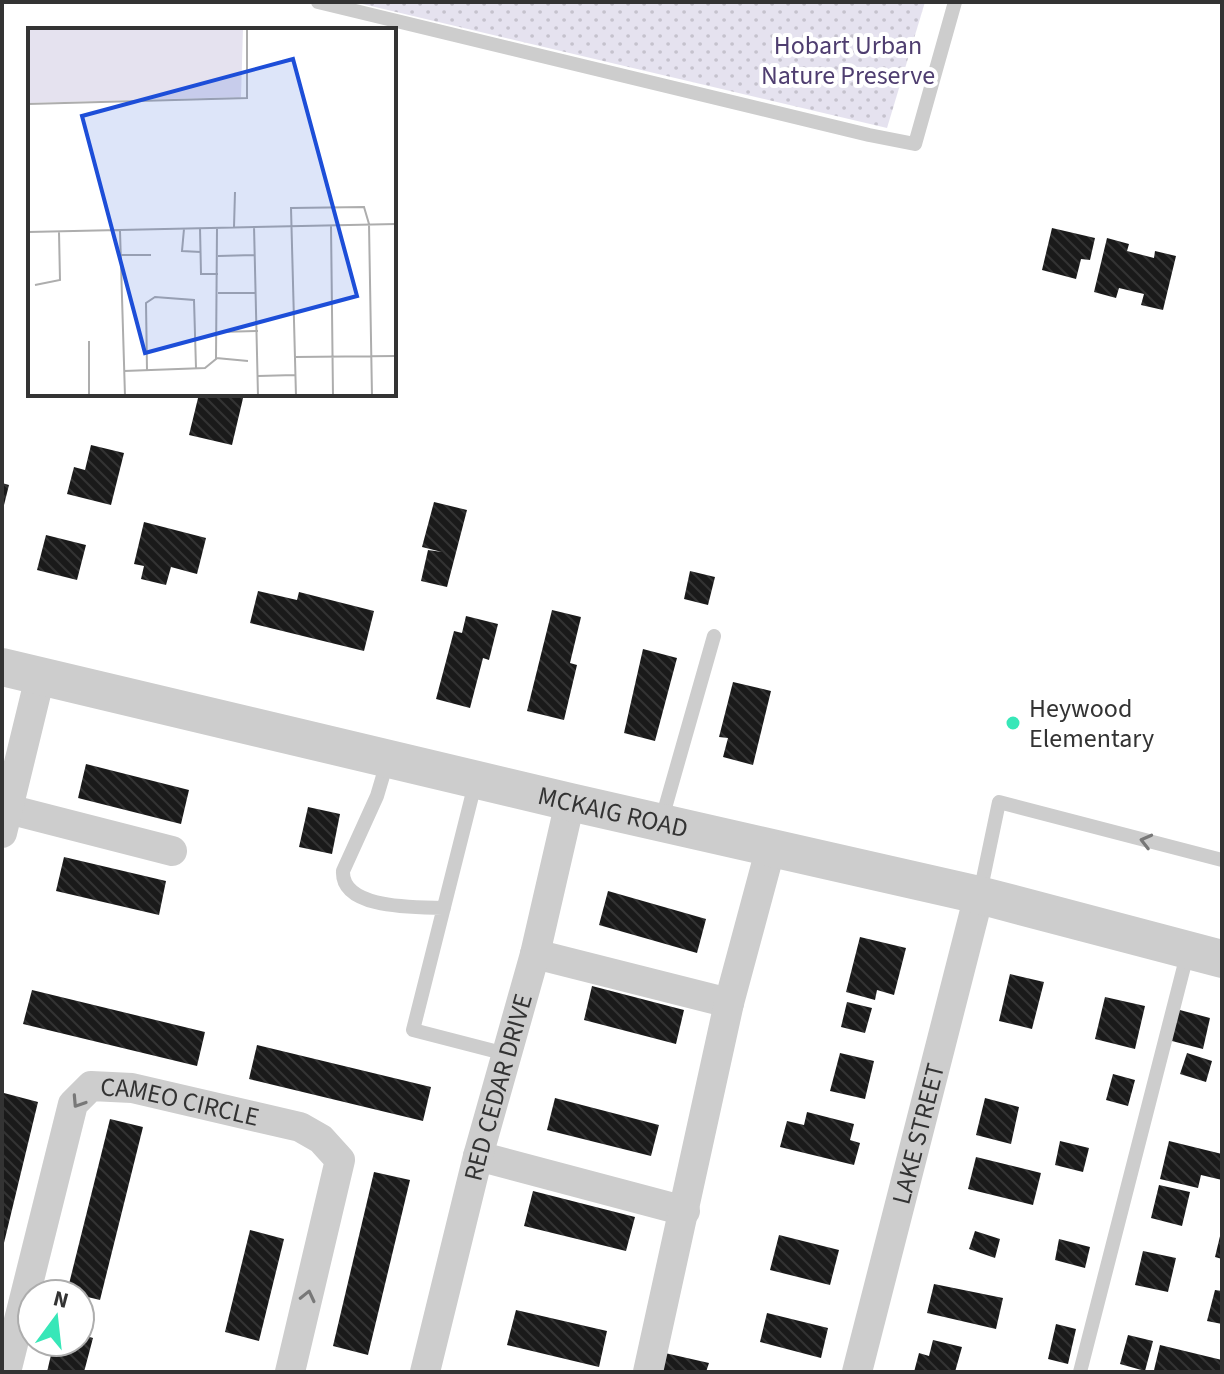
<svg xmlns="http://www.w3.org/2000/svg" width="1224" height="1374" font-family="'Source Sans 3',sans-serif">
	<defs>
		<pattern id="grass-dots" width="8" height="8" patternUnits="userSpaceOnUse" patternTransform="scale(2)"><rect width="8" height="8" fill="#e5e2ef"/><path d="M2 2h.1M6 6h.1" fill="none" stroke="#c5c2cd" stroke-width="1.8" stroke-linecap="round"/></pattern>
		<pattern id="building-back-hatch" width="6" height="6" patternUnits="userSpaceOnUse" patternTransform="scale(2)"><rect width="6" height="6" fill="#1a1a1a"/><path d="M-1 5l2 2M0 0l6 6M5-1l2 2" fill="none" stroke="#333"/></pattern>
	</defs>
	<rect width="100%" height="100%" fill="#fff"/>
	<path fill="url(#grass-dots)" d="M354,2H925L887,128Z"/>
	<path fill="url(#building-back-hatch)" d="M1052,228L1095,238L1090,260L1081,259L1076,279L1042,270Z
		M1107,238L1129,244L1127,251L1154,258L1155,251L1176,256L1163,310L1141,305L1144,294L1119,288L1116,298L1094,292Z
		M199,394H244L232,445L189,435Z
		M91,445L124,453L111,505L67,494L74,467L85,470Z
		M2,483L9,485L3,509H2Z
		M434,502L467,510L447,587L421,581L428,550L442,552L422,547Z
		M144,522L206,538L197,574L171,567L166,585L141,579L144,566L134,564Z
		M46,535L86,545L77,580L37,570Z
		M690,571L715,577L708,605L684,599Z
		M258,591L297,600L299,592L374,611L364,651L250,623Z
		M552,610L581,617L570,663L577,665L564,720L527,711Z
		M466,616L498,624L489,660L483,658L470,708L436,699L454,631L462,633Z
		M643,649L677,658L655,741L624,733Z
		M733,682L771,691L753,765L723,757L728,738L719,737Z
		M86,764L189,790L181,824L78,798Z
		M308,807L340,814L332,854L299,847Z
		M64,857L166,881L159,915L56,891Z
		M608,891L706,919L697,953L599,925Z
		M860,937L906,948L894,995L877,990L875,1000L846,992Z
		M1010,974L1044,982L1032,1029L999,1021Z
		M592,986L684,1010L676,1044L584,1020Z
		M32,990L205,1032L197,1066L23,1024Z
		M1105,997L1145,1006L1135,1049L1095,1039Z
		M847,1002L872,1008L865,1033L841,1027Z
		M1176,1009L1210,1018L1203,1049L1168,1040Z
		M257,1045L431,1087L423,1121L249,1079Z
		M840,1053L874,1061L865,1099L830,1091Z
		M1187,1053L1212,1061L1206,1082L1180,1074Z
		M1113,1074L1135,1080L1128,1106L1106,1100Z
		M4,1093L38,1102L3,1247L2,1104Z
		M555,1098L659,1125L651,1156L547,1130Z
		M985,1098L1019,1107L1011,1144L976,1135Z
		M807,1112L854,1124L850,1140L860,1143L854,1165L780,1147L787,1121L804,1125Z
		M110,1119L143,1127L100,1300L67,1292Z
		M1060,1141L1089,1148L1083,1172L1055,1165Z
		M1169,1141L1222,1154V1180L1201,1175L1198,1188L1160,1179Z
		M976,1157L1041,1173L1033,1205L968,1189Z
		M374,1172L410,1180L368,1355L333,1346Z
		M1159,1185L1190,1192L1182,1226L1151,1218Z
		M533,1191L635,1217L626,1251L524,1226Z
		M250,1230L284,1239L259,1341L225,1332Z
		M975,1231L1000,1239L995,1258L969,1249Z
		M1221,1232H1222V1259L1215,1257Z
		M779,1235L839,1250L830,1285L770,1270Z
		M1059,1239L1090,1247L1085,1268L1055,1260Z
		M1143,1251L1176,1258L1168,1292L1135,1285Z
		M934,1284L1003,1298L996,1329L927,1313Z
		M1215,1290L1222,1291V1324L1207,1321Z
		M516,1310L607,1331L599,1367L507,1345Z
		M767,1313L828,1328L821,1358L760,1342Z
		M1056,1324L1076,1329L1068,1364L1048,1359Z
		M80,1334L93,1338L84,1372H47L54,1342H80Z
		M1128,1335L1153,1341L1145,1371L1120,1364Z
		M933,1340L962,1347L955,1372H914L919,1353L929,1356Z
		M1160,1345L1222,1360V1372L1154,1370Z
		M665,1353L709,1363L706,1372H661Z"/>
	<g fill="none" stroke-linecap="round" stroke-linejoin="round">
		<path stroke="#cdcdcd" stroke-width="14" d="M318,2L869,135L915,144L955,2
			M388,759L377,796L343,871C341,910 418,907 444,908
			M476,780L413,1030L506,1054
			M661,822L714,636
			M980,893L999,802L1222,860
			M1080,1372L1188,951"/>
		<g stroke="#cdcdcd" stroke-width="30">
			<path d="M8,809L172,851"/>
			<path d="M2,833L40,677"/>
			<path d="M535,954L729,1003"/>
			<path d="M478,1156L685,1211"/>
			<path id="s1" d="M6,1372L73,1104L91,1086L132,1088L300,1127L321,1139L340,1160L290,1372"/>
			<path id="s2" d="M425,1372L478,1156L535,954L570,802"/>
			<path d="M648,1372L729,1003L771,847"/>
			<path id="s3" d="M857,1372L979,895"/>
		</g>
		<path stroke="#cdcdcd" stroke-width="38" id="s4" d="M2,667L570,802L979,895L1222,959"/>
	</g>
	<defs><path id="oneway-chevron" d="M-2-3.5L2.5 0L-2 3.5" fill="none" stroke-width="1.6" stroke-linecap="round" stroke-linejoin="round" transform="scale(2)"/></defs>
	<g stroke="#787878">
		<use href="#oneway-chevron" transform="translate(1146 841) rotate(-166)"/>
		<use href="#oneway-chevron" transform="translate(78 1102) rotate(123)"/>
		<use href="#oneway-chevron" transform="translate(308 1296) rotate(-77)"/>
	</g>
	<circle fill="#37e7b8" stroke="#fff" stroke-width="3" cx="1013" cy="723" r="8"/>
	<g text-anchor="middle" stroke-width="8" stroke-linejoin="round" paint-order="stroke">
		<g font-size="26" fill="#4f3e70" stroke="#fff">
			<text x="848" y="54">Hobart Urban<tspan x="848" dy="30">Nature Preserve</tspan></text>
		</g>
		<g font-size="26" fill="#333" stroke="#fff" text-anchor="start">
			<text x="1029" y="717">Heywood<tspan x="1029" dy="30">Elementary</tspan></text>
		</g>
		<g font-size="26" fill="#333" stroke="#fff">
			<text dy="9" stroke="none"><textPath href="#s4" startOffset="628">MCKAIG ROAD</textPath></text>
			<text dy="9" stroke="none"><textPath href="#s2" startOffset="294">RED CEDAR DRIVE</textPath></text>
			<text dy="9" stroke="none"><textPath href="#s1" startOffset="392">CAMEO CIRCLE</textPath></text>
			<text dy="9" stroke="none"><textPath href="#s3" startOffset="246">LAKE STREET</textPath></text>
		</g>
	</g>
	<g transform="translate(28 28)">
		<rect width="368" height="368" fill="#fff"/>
		<path d="M0,0H215L213,69L0,75Z" fill="#e5e2ef"/>
		<path fill="none" stroke="#adadad" stroke-width="2" d="M0,76L219,70V0M303,197L305,368M226,198L230,368M206,199L207,164M172,200L173,246H190M156,201L154,223L173,224M92,203L97,368M0,204L368,196M93,227H123M190,228L226,227M7,257L32,252L31,204M190,265H228M191,304L230,303M61,313V368M266,329L368,328M188,330L220,333M119,342L118,275L127,269L166,272L168,340M96,343L177,340L188,331L189,200M230,348L267,347M97,367L185,368M268,368L263,180L336,179L341,196L344,368"/>
		<path fill="#1d4ed8" fill-opacity="0.15" stroke="#1d4ed8" stroke-width="4" d="M265,31L329,268L117,325L54,88Z"/>
		<rect width="368" height="368" fill="none" stroke="#333" stroke-width="4"/>
	</g>
	<rect width="1224" height="1374" fill="none" stroke="#333333" stroke-width="8"/>
	<g transform="translate(56 1318) rotate(15)"><circle r="38" fill="#ffffff" stroke="#adadad" stroke-width="2"/>
	<path d="M0-6L14 30L0 20L-14 30Z" fill="#37e7b8"/>
	<text y="-12" font-size="22" font-weight="bold" text-anchor="middle" fill="#333333">N</text>
	</g>
</svg>
